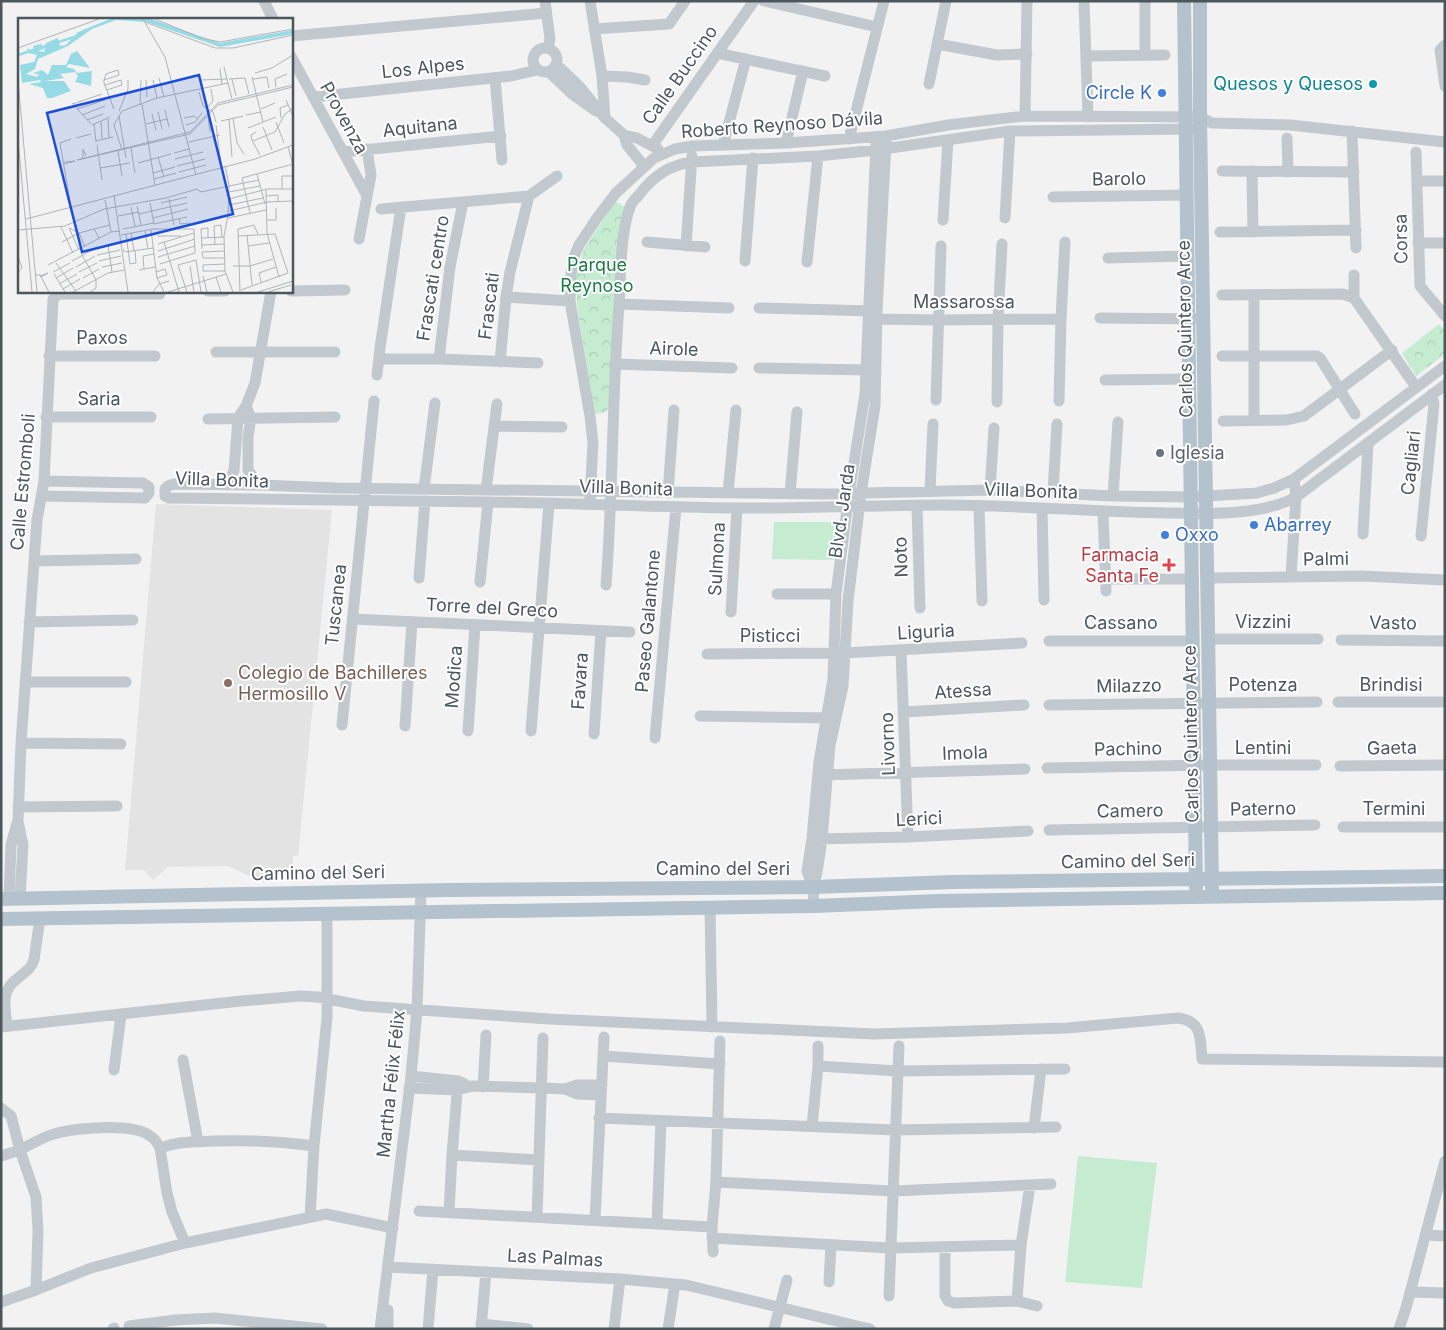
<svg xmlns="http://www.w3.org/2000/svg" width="1446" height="1330" font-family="Inter,sans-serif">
	<defs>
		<pattern id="park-crowns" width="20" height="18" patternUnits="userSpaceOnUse" patternTransform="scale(1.25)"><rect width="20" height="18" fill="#c5ecd1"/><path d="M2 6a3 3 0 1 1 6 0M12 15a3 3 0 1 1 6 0" fill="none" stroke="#abccb6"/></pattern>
	</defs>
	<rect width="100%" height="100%" fill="#f3f2f2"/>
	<path fill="#e4e3e3" d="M156,504L332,510L298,856H293L292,881H284V872L270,870L269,882H262L228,866L168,867L153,880L144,870H125Z"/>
	<path fill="url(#park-crowns)" d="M615,201L625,207L611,403L606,412L595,414L577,305L576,274L584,249Z
		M1439,324L1445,331V354L1416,376L1402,353Z"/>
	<path fill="#c5ecd1" d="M774,522H836L835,560L772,559Z
		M1078,1156L1157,1163L1142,1288L1065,1282Z"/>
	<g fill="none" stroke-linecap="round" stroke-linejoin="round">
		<path stroke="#c1c9ce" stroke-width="11" d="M264,1L273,19
			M545,1L550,39L548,48
			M590,1L602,76L605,118
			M764,1L877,27
			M1084,1L1088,117
			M1145,1V55
			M594,29L669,24L685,1
			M291,36L546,13
			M937,44L997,55L1027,54
			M1445,45L1440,50L1445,86
			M533 60a12 12 0 1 1 24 0a12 12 0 1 1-24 0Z
			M717,53L825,76
			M291,56L367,196
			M1086,56L1165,55
			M557,65L580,87L605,118L624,135L637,138L658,149
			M549,72L572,94L596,111
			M602,76L627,77L645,80
			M495,78L502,160
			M929,84L946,1
			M313,97L511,76L537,70
			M1025,116L1027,1
			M1352,131L1356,248
			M624,135L627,145L644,166
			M1287,138L1288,172
			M849,139L884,1
			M786,143L803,71
			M723,145L746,59
			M652,146L754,1
			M343,152L501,136
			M1416,152L1420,286L1445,316
			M1222,171L1354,172
			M1252,171L1253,232
			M1417,181H1445
			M1053,197L1186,195
			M381,209L529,196L557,176
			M1005,218L1010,131
			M943,220L948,140
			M1220,232L1356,230
			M359,239L371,175L367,149
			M647,242L705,247
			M1418,243H1445
			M686,246L692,156
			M1108,258L1187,256
			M745,261L753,158
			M807,262L818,156
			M1354,275V298L1416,387
			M208,291H225
			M291,291L345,290
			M1222,295L1343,294L1354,298
			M1254,295V420
			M506,297L570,301
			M619,304L729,308
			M759,308L873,311
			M1100,318L1204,319
			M872,319L938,320L1061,319
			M216,352H335
			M49,356H155
			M1222,356H1317L1320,358L1355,414
			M379,359H439L538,363
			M439,359L450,267L463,202
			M500,362L506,297L510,272L529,196
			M615,364L732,368
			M1445,366L1294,479L1274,488L1257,493L1190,497L1113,496L990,490L825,494L336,488L259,485L174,484L168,486L165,489V496L169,498C275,499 381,500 487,502C570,503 653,507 737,508C805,509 873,505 941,505C1017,505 1092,512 1168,513C1207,514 1261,516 1296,497L1445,385
			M759,368L866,370
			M377,375L380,348L401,207
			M1105,380L1189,379
			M936,400L941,246
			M1059,401L1061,319L1065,242
			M997,402L998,319L1002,244
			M246,406L255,383L271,291
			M46,417H151
			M208,419L335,417
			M1223,421L1286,420L1304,416L1392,350
			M494,426L562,427
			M227,485L234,471L238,418L246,406L251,418L248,437V470L259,485
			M424,489L435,403
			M486,490L497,404
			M990,490L994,428
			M930,491L933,424
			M1053,492L1057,424
			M668,493L674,410
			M728,493L736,410
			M790,494L797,412
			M41,496L145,498L149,493V487L143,483L44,481
			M1113,496L1118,422
			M590,500L593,443L590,416L570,301L571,273L574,257L579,245L597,218L616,193L654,158L675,149L693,146L786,143L886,136L948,125L1025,116L1200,117L1212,123L1290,125L1445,142
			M917,506L920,608
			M979,507L982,601
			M1042,508L1044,600
			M1103,512L1106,591
			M1363,534L1368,444
			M1421,536L1434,404L1432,394
			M34,561L136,559
			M1291,577L1296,497L1294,479
			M419,578L425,501
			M1207,578L1362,576L1445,580
			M1105,579H1192
			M480,582L488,502
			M606,585C613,492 612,398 619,305C621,276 620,234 630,207C631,203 636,198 639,195C652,177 669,165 692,162L818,156L876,150L1010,131L1194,129
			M777,594H836
			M731,612L737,508
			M353,619L630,632
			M29,622L133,620
			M1208,639H1318
			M1341,640L1445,641
			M1049,641H1192
			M901,651L908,837
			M707,654L844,653L1022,643
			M25,682H126
			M1338,702H1445
			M1049,705L1317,702
			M904,712L1024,705
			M700,716L831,718
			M342,725L374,401
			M405,726L412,622
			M468,731L475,625
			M531,731L549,503
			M594,734L601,631
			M655,738L676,507
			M21,743L121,744
			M1340,766L1445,765
			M1047,768L1211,765H1316
			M822,775L1025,769
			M18,807L117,806
			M1343,827H1445
			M1049,830L1315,825
			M816,839L908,837L1028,831
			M813,887L817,873L822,839L830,745L843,686L848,601L861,493L875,406L877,311L886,142
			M20,898L23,845L18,821L21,743L37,520L44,481L53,299L58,294H160
			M9,899L11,845L17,823
			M814,906L813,887L807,871L812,838L819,762L833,679L836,594L849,494L865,394L876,144
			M710,907L712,1027
			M7,1026C5,1006 0,991 18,978C25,972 31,969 34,960L40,918
			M1,1027L241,1001L300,996L318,997L364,1006L549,1019L874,1034L1067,1028L1178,1018C1203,1021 1200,1039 1202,1059L1445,1062
			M603,1056L720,1064
			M183,1060L198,1142
			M818,1066L898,1071L1065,1069
			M114,1070L121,1015
			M411,1076L458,1081L465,1084
			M483,1087L486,1035
			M409,1088L457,1090L472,1086L542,1088L565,1089L577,1094L601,1095
			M565,1089L577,1085H602
			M1,1108L11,1116L20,1150L1,1156
			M599,1118L895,1130L1056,1127
			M812,1126L818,1066V1046
			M1034,1128L1041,1069
			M452,1155L539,1160
			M716,1182L893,1191L1051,1184
			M419,1211L712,1227
			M449,1212L452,1155L458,1081
			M310,1217L314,1146L327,1018V914
			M537,1217L543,1038
			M595,1220L604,1037
			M657,1223L661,1121
			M1425,1235L1445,1236
			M712,1238L890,1248L1021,1245
			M185,1243L172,1212L167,1193L160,1148C178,1141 195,1142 213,1141C248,1140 279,1141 314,1146
			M945,1247V1296L948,1301L954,1303L1017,1301L1037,1306
			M713,1252L712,1227L716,1182L720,1041
			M388,1267L620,1279L686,1285L870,1329
			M829,1282L831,1245
			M36,1290L38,1231L36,1197L20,1150C29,1145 38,1140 48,1136C69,1128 132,1122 150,1136C155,1138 157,1143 160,1148
			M1410,1292L1445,1293
			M889,1296L899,1046
			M1017,1301L1021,1245L1030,1185
			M1,1302L36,1290L91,1268L185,1243L326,1214L393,1228
			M481,1324L528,1329
			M129,1326L175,1320L215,1318L322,1329
			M113,1329L114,1328
			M380,1329L411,1076L417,1010L421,890
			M388,1329V1310
			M428,1329L433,1269
			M481,1329L486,1272
			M614,1329L620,1279
			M668,1329L675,1284
			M774,1329L787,1280
			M1399,1329L1406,1308L1445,1161"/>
		<path stroke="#b4c2cd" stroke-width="14" d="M1184,1L1196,888
			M1200,1V117L1212,888
			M1,899L448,890L813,887L954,882L1445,876
			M1,919L814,906L938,901L1445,893"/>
	</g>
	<circle fill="#0f9aa8" stroke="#fff" stroke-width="2" cx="1373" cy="84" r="5"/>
	<g fill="#3f7fe0" stroke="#fff" stroke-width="2">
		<circle cx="1162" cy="93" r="5"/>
		<circle cx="1254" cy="525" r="5"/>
		<circle cx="1165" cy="535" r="5"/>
	</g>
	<circle fill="#6b7280" stroke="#fff" stroke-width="2" cx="1160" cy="453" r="5"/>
	<path fill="#e0444e" stroke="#fff" stroke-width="2" d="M1166.5 557.5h5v5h5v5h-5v5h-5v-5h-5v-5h5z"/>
	<circle fill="#8d6e63" stroke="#fff" stroke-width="2" cx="228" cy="683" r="5"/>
	<g text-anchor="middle" stroke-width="4" stroke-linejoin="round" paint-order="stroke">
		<g font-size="18" fill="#4b565d" stroke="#fff">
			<text transform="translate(423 68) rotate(-6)" y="6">Los Alpes</text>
			<text transform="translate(680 75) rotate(-55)" y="6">Calle Buccino</text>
			<text transform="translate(344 118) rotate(61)" y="6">Provenza</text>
			<text transform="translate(782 125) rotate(-4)" y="6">Roberto Reynoso Dávila</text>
			<text transform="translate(420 127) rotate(-6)" y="6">Aquitana</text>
			<text transform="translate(1119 179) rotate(-1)" y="6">Barolo</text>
			<text transform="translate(1401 239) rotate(-91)" y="6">Corsa</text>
			<text transform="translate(433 278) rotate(-81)" y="6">Frascati centro</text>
			<text x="964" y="308">Massarossa</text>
			<text transform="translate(489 306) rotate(-83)" y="6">Frascati</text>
			<text transform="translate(1185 329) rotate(-91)" y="6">Carlos Quintero Arce</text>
			<text x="102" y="344">Paxos</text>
			<text transform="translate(674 349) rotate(2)" y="6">Airole</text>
			<text x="99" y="405">Saria</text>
			<text transform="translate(1411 463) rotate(-84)" y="6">Cagliari</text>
			<text transform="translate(222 480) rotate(2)" y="6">Villa Bonita</text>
			<text transform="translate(23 482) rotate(-85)" y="6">Calle Estromboli</text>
			<text transform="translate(626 488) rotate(2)" y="6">Villa Bonita</text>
			<text transform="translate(1031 491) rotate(2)" y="6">Villa Bonita</text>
			<text transform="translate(842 511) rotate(-82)" y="6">Blvd. Jarda</text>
			<text transform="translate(901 557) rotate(-92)" y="6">Noto</text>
			<text transform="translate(717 559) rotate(-87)" y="6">Sulmona</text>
			<text transform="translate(1326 559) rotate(-1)" y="6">Palmi</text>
			<text transform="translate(336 605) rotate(-84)" y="6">Tuscanea</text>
			<text transform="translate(492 608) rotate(3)" y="6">Torre del Greco</text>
			<text transform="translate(648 621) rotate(-85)" y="6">Paseo Galantone</text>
			<text x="1263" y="628">Vizzini</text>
			<text x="1121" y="629">Cassano</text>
			<text transform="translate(1393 623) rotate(1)" y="6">Vasto</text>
			<text transform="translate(926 632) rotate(-3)" y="6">Liguria</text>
			<text x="770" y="642">Pisticci</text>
			<text transform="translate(454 677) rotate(-86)" y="6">Modica</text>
			<text transform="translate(580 681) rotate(-86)" y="6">Favara</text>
			<text x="1263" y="691">Potenza</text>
			<text x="1391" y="691">Brindisi</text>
			<text transform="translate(1129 686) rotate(-1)" y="6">Milazzo</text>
			<text transform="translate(963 691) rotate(-4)" y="6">Atessa</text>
			<text transform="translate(1191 734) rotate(-91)" y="6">Carlos Quintero Arce</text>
			<text transform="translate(888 744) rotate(-92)" y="6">Livorno</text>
			<text x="1263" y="754">Lentini</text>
			<text transform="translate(1392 748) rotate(-1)" y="6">Gaeta</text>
			<text transform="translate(1128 749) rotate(-1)" y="6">Pachino</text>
			<text transform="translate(965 753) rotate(-2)" y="6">Imola</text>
			<text transform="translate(1263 809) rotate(-1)" y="6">Paterno</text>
			<text x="1394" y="815">Termini</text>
			<text transform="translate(1130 811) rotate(-1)" y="6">Camero</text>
			<text transform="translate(919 819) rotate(-3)" y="6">Lerici</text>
			<text transform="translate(1128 861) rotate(-1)" y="6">Camino del Seri</text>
			<text x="723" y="875">Camino del Seri</text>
			<text transform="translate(318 873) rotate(-1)" y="6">Camino del Seri</text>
			<text transform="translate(391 1084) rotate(-84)" y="6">Martha Félix Félix</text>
			<text transform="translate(555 1258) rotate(3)" y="6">Las Palmas</text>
		</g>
		<g font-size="18" fill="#0d838f" stroke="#fff" text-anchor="end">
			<text x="1363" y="90">Quesos y Quesos</text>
		</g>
		<g font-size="18" fill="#366cbe" stroke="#fff" text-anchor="start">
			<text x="1152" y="99" text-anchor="end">Circle K</text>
			<text x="1264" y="531">Abarrey</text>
			<text x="1175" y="541">Oxxo</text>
		</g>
		<g font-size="18" fill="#207a47" stroke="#fff">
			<text x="597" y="271">Parque<tspan x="597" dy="21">Reynoso</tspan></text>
		</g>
		<g font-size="18" fill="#5b616d" stroke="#fff" text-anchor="start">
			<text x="1170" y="459">Iglesia</text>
		</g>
		<g font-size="18" fill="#be3a42" stroke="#fff" text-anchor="end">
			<text x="1159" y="561">Farmacia<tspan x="1159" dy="21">Santa Fe</tspan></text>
		</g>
		<g font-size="18" fill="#785e54" stroke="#fff" text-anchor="start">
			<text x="238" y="679">Colegio de Bachilleres<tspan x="238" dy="21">Hermosillo V</tspan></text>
		</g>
	</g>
	<g transform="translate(18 18)">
		<rect width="275" height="275" fill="#f3f2f2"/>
		<path d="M92,1H133L202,25L275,12V16L202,29L129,4L98,2L74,11L50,28L20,41L17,51L8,56L19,59L21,56H16V55L24,52L30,57L34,47H48L53,36L59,33L72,50L51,46L48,49L56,51L59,55L74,53L73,68L57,64L60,58L57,54L42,56L46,60L27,63H46L53,73L34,80H29L25,70L11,66L23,64L22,62L4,65L2,47L16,44L19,37L10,35L9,30L16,34L15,28L23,26L26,31L20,33L26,34L28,25L40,20L42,28L48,27L60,14Z" fill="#96dae5"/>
		<path fill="none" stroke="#96dae5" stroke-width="2.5" d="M0,37L56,19"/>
		<path fill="none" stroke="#b0b4b6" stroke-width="1" d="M125,1L147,39L178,157M137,1L183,20L202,24L275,11M127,4L197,30H215L275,17M0,30L81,1M206,49L214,81M202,51L204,67M237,55L254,50L275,37M234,59L245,104M141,60L146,79M211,61L227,60L231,76M214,61L218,78M235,61L249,59L251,70M86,62L101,57L100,52L88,56L86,62V65L96,91M128,62L129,79M135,62L139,80M0,63L19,274M87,67L103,62L104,67L89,72M275,67L200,85L172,114L59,142L172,116L200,87L275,69M258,69L257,61L269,56M185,72L182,62L209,61M181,74L185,88L195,94L198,104M268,82L275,98M54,85L73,106M55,86L84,76M124,86L137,167M122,87L123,62M189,90L195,83L193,71M59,91L87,82M243,91L257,85M147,92L151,109M101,93L110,71V62M140,94L144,111M134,96L138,112M64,97L87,88M228,97L243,94M101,98L108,140M190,99L192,114M166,100L176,98L180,101M215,100L219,125L226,136M263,100L262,90L270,87M90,101L91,120M211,101L214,139M69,102L85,96M203,103L225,98M83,104L84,121M258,104L266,125M76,106L78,124M128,106L149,101M74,107L92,99M168,107L177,104L184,95M198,107L203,146M245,109L254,132M230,110L258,99M238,114L233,117L234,122L242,137M58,120L73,116M0,122L14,274M78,123L95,119M235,123L257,114L267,96L275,90M171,124L202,117M79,127L84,162M270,129L275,147M113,130L117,155M104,132L96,107L104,93L139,80L210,65M100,133L104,158M156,135L171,131M140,139L146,159M65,140V131L68,138M157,141L185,134M46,144L57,143L46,146M120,145L153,136M159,148L187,141M207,148L211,167L210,197L206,218L207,253L215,274M82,150L112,145M161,154L188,147M135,155L157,149M239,156L247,186M136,161L158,155M211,168L241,162M264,171V158H275M248,172L249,215L261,259M211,174L242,168M96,177L110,274M248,178L260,177V183M151,181L156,207M211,181L249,171H275M87,182L93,214M132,185L136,206M143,185L169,179M211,187L245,180M119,188L123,207M53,189L42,125L53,121M113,189L117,208M211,193L249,184L275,183M232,195L224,160L275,146M121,196L169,185M100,198L121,194M135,200L170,191M210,200L248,192M8,201L237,141L275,127M161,201L162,206L172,205M249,202H258V190M136,206L169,199M43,209L55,235M51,210L61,232M105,211L136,205M0,212L47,208L86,191L148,180L179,171L183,174L211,168M133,212L139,260L146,274M127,213L130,231M113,215L116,233M108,216L112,246L118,245L117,232M103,217L135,211H176L177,235L142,246M229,217L234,267M139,218H163M220,218L257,216L270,255L223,272M81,220L76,211L92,207M184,220L206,219M44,224L61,215L51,210M146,224L161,274M140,226L176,215M197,226L196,208L203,207L204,220M90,227L94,254M184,227L206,226M230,228L251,225M67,229L61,215L76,211M77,230L102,225M105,231L107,234L135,230M184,231L183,211L190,210V220M140,233L177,221M206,233L184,234L185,240H207M63,235L78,262V270L72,274M79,237L102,232M0,238L4,250L0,254M140,239L177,228M54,243L76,231M81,243L103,238M38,245L58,273M207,246L185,247V253H207M30,247L93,214L102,213M172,248L176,274M215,248H232L255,241M58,249L77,238M84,249L104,245M126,251L125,238L136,236M121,252L137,249M35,254L52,245M61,254L79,245M138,254L147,251L149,257L139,260M36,256L47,274M18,257H22L31,274M22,258L30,255L23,259M185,258L189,274M198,259L203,274M38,260L55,250M65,260L81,251M243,264L241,255L258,249M41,266L59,256M45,271L62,261M55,274L90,255L106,252M135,274L141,266L151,263M150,274L208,256M169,274L160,247L178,242L183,274M222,274L220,211L236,207L240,216M240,274L275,263M250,274L273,267"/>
		<path fill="#1d4ed8" fill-opacity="0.15" stroke="#1d4ed8" stroke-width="2.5" d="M181,57L215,196L64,234L29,95Z"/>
		<rect width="275" height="275" fill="none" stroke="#4b565d" stroke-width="2.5"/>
	</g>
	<rect width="1446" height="1330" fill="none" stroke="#4b565d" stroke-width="5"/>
</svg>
